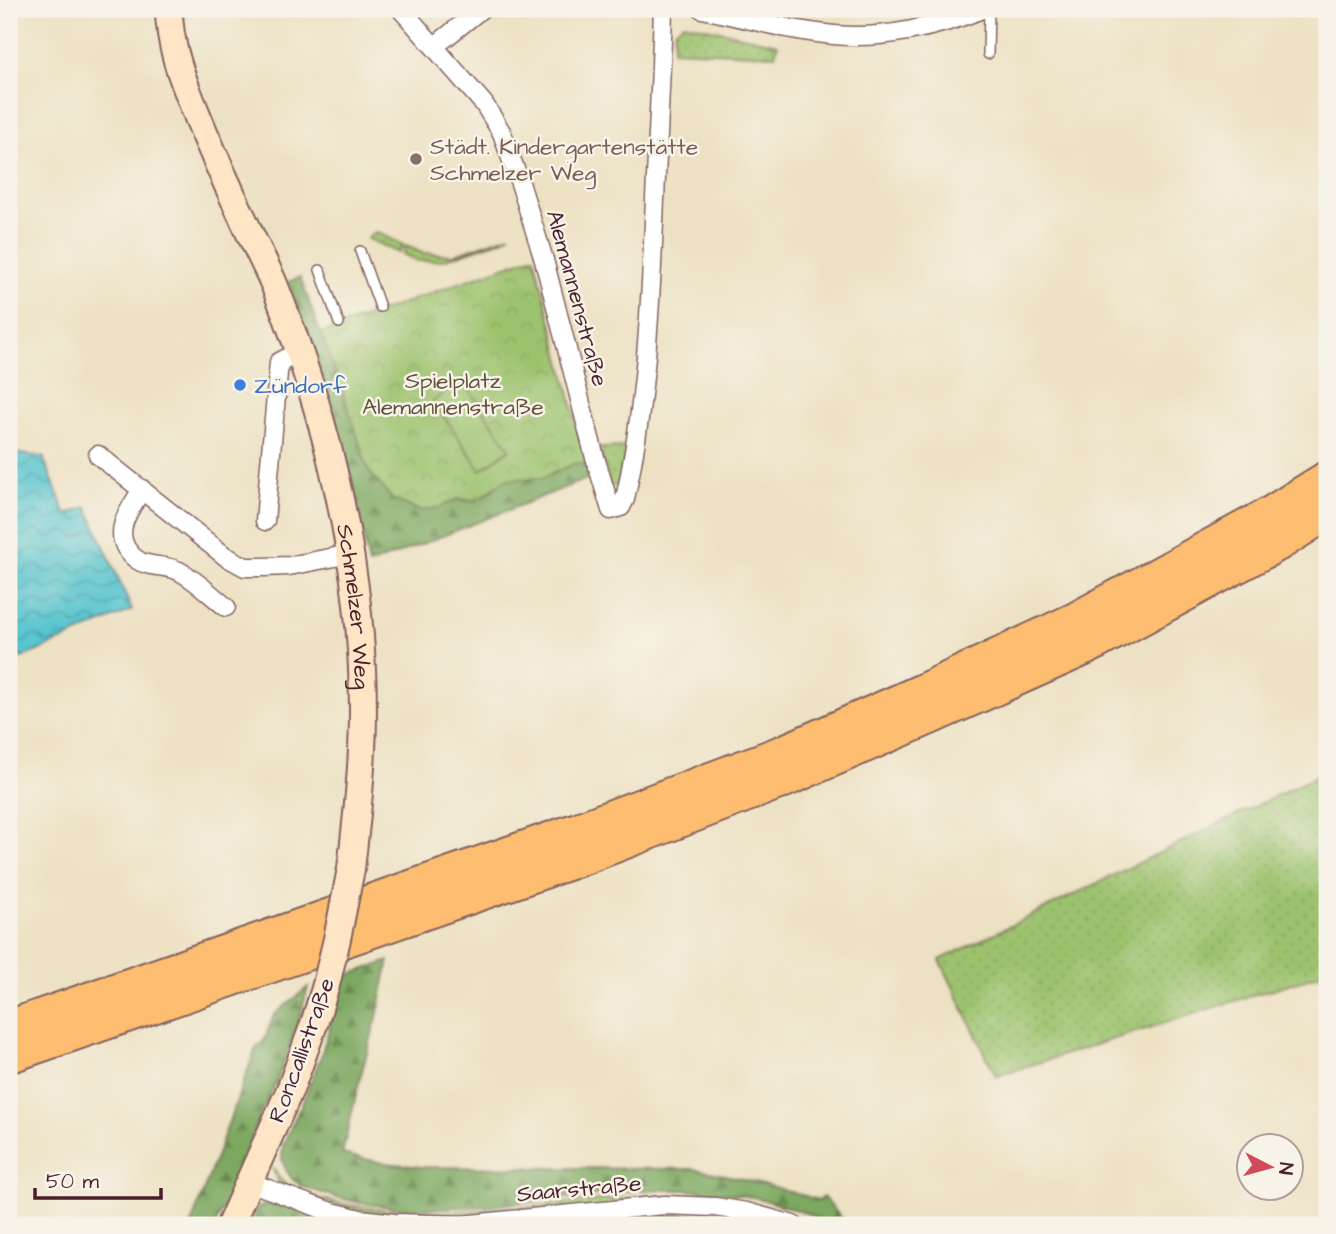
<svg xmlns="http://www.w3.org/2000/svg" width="1336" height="1234" font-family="'Architects Daughter',sans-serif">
	<defs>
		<pattern id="grass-dots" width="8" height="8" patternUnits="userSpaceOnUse" patternTransform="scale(1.75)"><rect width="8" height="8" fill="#9cc26d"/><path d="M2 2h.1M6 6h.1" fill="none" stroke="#88a65f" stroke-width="1.8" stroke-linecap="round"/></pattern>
		<pattern id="forest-firs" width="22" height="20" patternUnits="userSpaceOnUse" patternTransform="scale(1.75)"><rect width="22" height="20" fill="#7da860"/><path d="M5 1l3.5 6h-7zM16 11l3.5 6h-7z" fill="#68884f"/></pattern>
		<pattern id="park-crowns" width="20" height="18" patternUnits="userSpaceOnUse" patternTransform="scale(1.75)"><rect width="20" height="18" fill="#9cc26d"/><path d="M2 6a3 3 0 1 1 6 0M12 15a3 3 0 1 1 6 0" fill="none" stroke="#88a65f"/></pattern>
		<pattern id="water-waves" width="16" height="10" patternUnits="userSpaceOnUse" patternTransform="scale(1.75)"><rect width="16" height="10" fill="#58c5cf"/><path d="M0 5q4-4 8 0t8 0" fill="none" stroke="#4b9fa8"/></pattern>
	</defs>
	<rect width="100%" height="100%" fill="#f7f3e8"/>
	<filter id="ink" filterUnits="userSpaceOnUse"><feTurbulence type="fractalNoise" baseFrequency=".0143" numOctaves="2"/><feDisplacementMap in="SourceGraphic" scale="14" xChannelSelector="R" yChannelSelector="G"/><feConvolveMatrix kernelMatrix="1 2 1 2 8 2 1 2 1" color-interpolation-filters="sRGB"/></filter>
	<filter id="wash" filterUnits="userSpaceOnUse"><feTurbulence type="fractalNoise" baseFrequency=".00686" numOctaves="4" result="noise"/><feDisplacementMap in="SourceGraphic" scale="28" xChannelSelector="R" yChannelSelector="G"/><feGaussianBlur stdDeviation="1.57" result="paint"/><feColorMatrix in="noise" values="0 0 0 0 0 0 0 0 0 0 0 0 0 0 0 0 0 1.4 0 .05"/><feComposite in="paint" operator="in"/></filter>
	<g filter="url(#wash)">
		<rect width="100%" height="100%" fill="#ede1c3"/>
		<path fill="url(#grass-dots)" stroke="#73704c" stroke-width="2" d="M684,23L778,44L775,55L673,50L675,30Z
			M376,232L403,245L399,253L368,239L371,234Z
			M510,235L502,240L443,260L417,261L403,254L406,246L423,253L453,255Z
			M627,447L619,485L610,486L600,448Z
			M1327,771V972L996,1076L940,960Z
			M273,1169L275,1170C281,1186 297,1191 312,1196C437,1234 566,1193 694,1197C742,1198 773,1207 817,1225H813L787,1215L758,1207L443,1217L372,1213L331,1204L281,1185L278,1182Z"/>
		<path fill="url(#forest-firs)" stroke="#646446" stroke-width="2" d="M300,277L349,410L368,469L392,499L420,511L440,507L458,499L463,500L486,495L504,480L510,479L543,478L573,464L579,463L588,466L592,477L369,565C364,540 361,515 355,491C339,420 315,350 288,282Z
			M389,961L377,1017L360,1078L342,1154L379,1162L421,1167L693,1169C736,1176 777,1187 818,1200L823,1197L848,1225H833L806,1213L758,1198L740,1195L688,1190H652L602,1194L491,1206L418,1209L396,1208L361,1203L335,1197L303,1187L293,1180L286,1170L282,1159L283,1145L303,1101L321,1056L345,976Z
			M308,987L300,1017L277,1081L262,1110L229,1196L215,1225H191L256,1048L264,1041L274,1015Z
			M267,1204L289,1207L311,1215L351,1225H248L256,1209Z
			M677,1214L716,1216L765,1225H546L637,1215Z"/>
		<path fill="url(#park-crowns)" stroke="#73704c" stroke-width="2" d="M534,256L588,466L579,463L573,464L543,478L510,479L504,480L481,498L473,500L458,499L440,507L421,511L392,499L368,470L349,410L321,333Z"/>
		<path fill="#9cc26d" stroke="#73704c" stroke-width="2" d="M462,380L510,449L481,470L433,401Z"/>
		<path fill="url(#water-waves)" stroke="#51727d" stroke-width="2" d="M9,450L20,454L43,457L66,515L87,507L132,610L21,658L9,630Z"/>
	</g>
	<g filter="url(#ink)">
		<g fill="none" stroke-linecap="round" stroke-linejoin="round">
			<defs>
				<path id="lane" d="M988,54L989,9
					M360,251L380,307
					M320,270L339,323"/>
				<path id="street" d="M401,9L484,104L502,133L521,186L544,260L594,454L611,510L621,507L625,499C645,408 650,315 654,222C657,151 661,80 663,9
					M702,9C746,18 789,31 834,35C881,40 939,27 982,9
					M435,46L481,9
					M98,455L225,556L245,567H263L289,566L350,554
					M142,489C132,507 114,527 126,548C131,556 138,562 147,564C158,567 169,566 179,571C196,580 211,595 226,607
					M265,521L279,362L298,352
					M249,1182L328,1211L360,1219L394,1223L461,1225L664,1205L715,1207L746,1212L793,1225"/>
				<g id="secondary">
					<path id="s1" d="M169,9C169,45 182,78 195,110C212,153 232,194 251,236C259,252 267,268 274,284C328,418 363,566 363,711C363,764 357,816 351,869"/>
					<path d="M230,1225L291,1087L314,1024L326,985"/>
				</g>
				<path id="highway" d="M9,1027L579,829L783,752L924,690L1074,620L1271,513L1327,478
					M9,1056L580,859L785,780L931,717L1088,647L1280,543L1327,513"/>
			</defs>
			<use href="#lane" stroke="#836360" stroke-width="12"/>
			<use href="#street" stroke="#836360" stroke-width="21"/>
			<use href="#secondary" stroke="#836360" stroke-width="30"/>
			<use href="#highway" stroke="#836360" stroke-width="37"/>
			<use href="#lane" stroke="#fff" stroke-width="9"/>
			<use href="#street" stroke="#fff" stroke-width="18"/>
			<use href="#secondary" stroke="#fee5c5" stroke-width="26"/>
			<use href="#highway" stroke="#fcbd6f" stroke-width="33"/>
			<defs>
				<path id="secondary-bridge" d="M326,985L337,939L351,869"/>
			</defs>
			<use href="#secondary-bridge" stroke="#836360" stroke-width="30" stroke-linecap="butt"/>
			<use href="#secondary-bridge" stroke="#fee5c5" stroke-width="26"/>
		</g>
	</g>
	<circle fill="#8d6e63" stroke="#f7f3e8" stroke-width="2.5" cx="416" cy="159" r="7"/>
	<circle fill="#3f7fe0" stroke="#f7f3e8" stroke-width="2.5" cx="240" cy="385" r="7"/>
	<g text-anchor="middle" stroke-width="5" stroke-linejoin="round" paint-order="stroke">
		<g font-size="23" fill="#785e54" stroke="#f7f3e8" text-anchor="start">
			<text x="430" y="154">Städt. Kindergartenstätte<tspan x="430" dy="26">Schmelzer Weg</tspan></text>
		</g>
		<g font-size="23" fill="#4a1f2b" stroke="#f7f3e8">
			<text transform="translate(578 298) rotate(75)" y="8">Alemannenstraße</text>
			<text dy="8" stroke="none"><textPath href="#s1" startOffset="630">Schmelzer Weg</textPath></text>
			<text transform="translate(301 1050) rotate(-70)" y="8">Roncallistraße</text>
			<text transform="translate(579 1188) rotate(-5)" y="8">Saarstraße</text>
		</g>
		<g font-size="23" fill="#63503f" stroke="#f7f3e8">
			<text x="453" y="388">Spielplatz<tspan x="453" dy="26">Alemannenstraße</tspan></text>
		</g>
		<g font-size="23" fill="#366cbe" stroke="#f7f3e8" text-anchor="start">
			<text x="254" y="393">Zündorf</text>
		</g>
	</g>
	<rect width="1336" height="1234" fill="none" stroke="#f7f3e8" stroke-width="35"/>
	<g transform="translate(1270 1167) rotate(96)"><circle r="33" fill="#f7f3e8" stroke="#b29e9c" stroke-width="2"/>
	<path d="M0-5L12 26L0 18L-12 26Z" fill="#d1495b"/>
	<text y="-10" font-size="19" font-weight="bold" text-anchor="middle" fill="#4a1f2b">N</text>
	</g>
	<path d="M35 1188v10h126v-10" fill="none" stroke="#4a1f2b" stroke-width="3.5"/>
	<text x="46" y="1188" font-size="21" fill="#4a1f2b" stroke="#f7f3e8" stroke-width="5" paint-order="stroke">50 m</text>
</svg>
